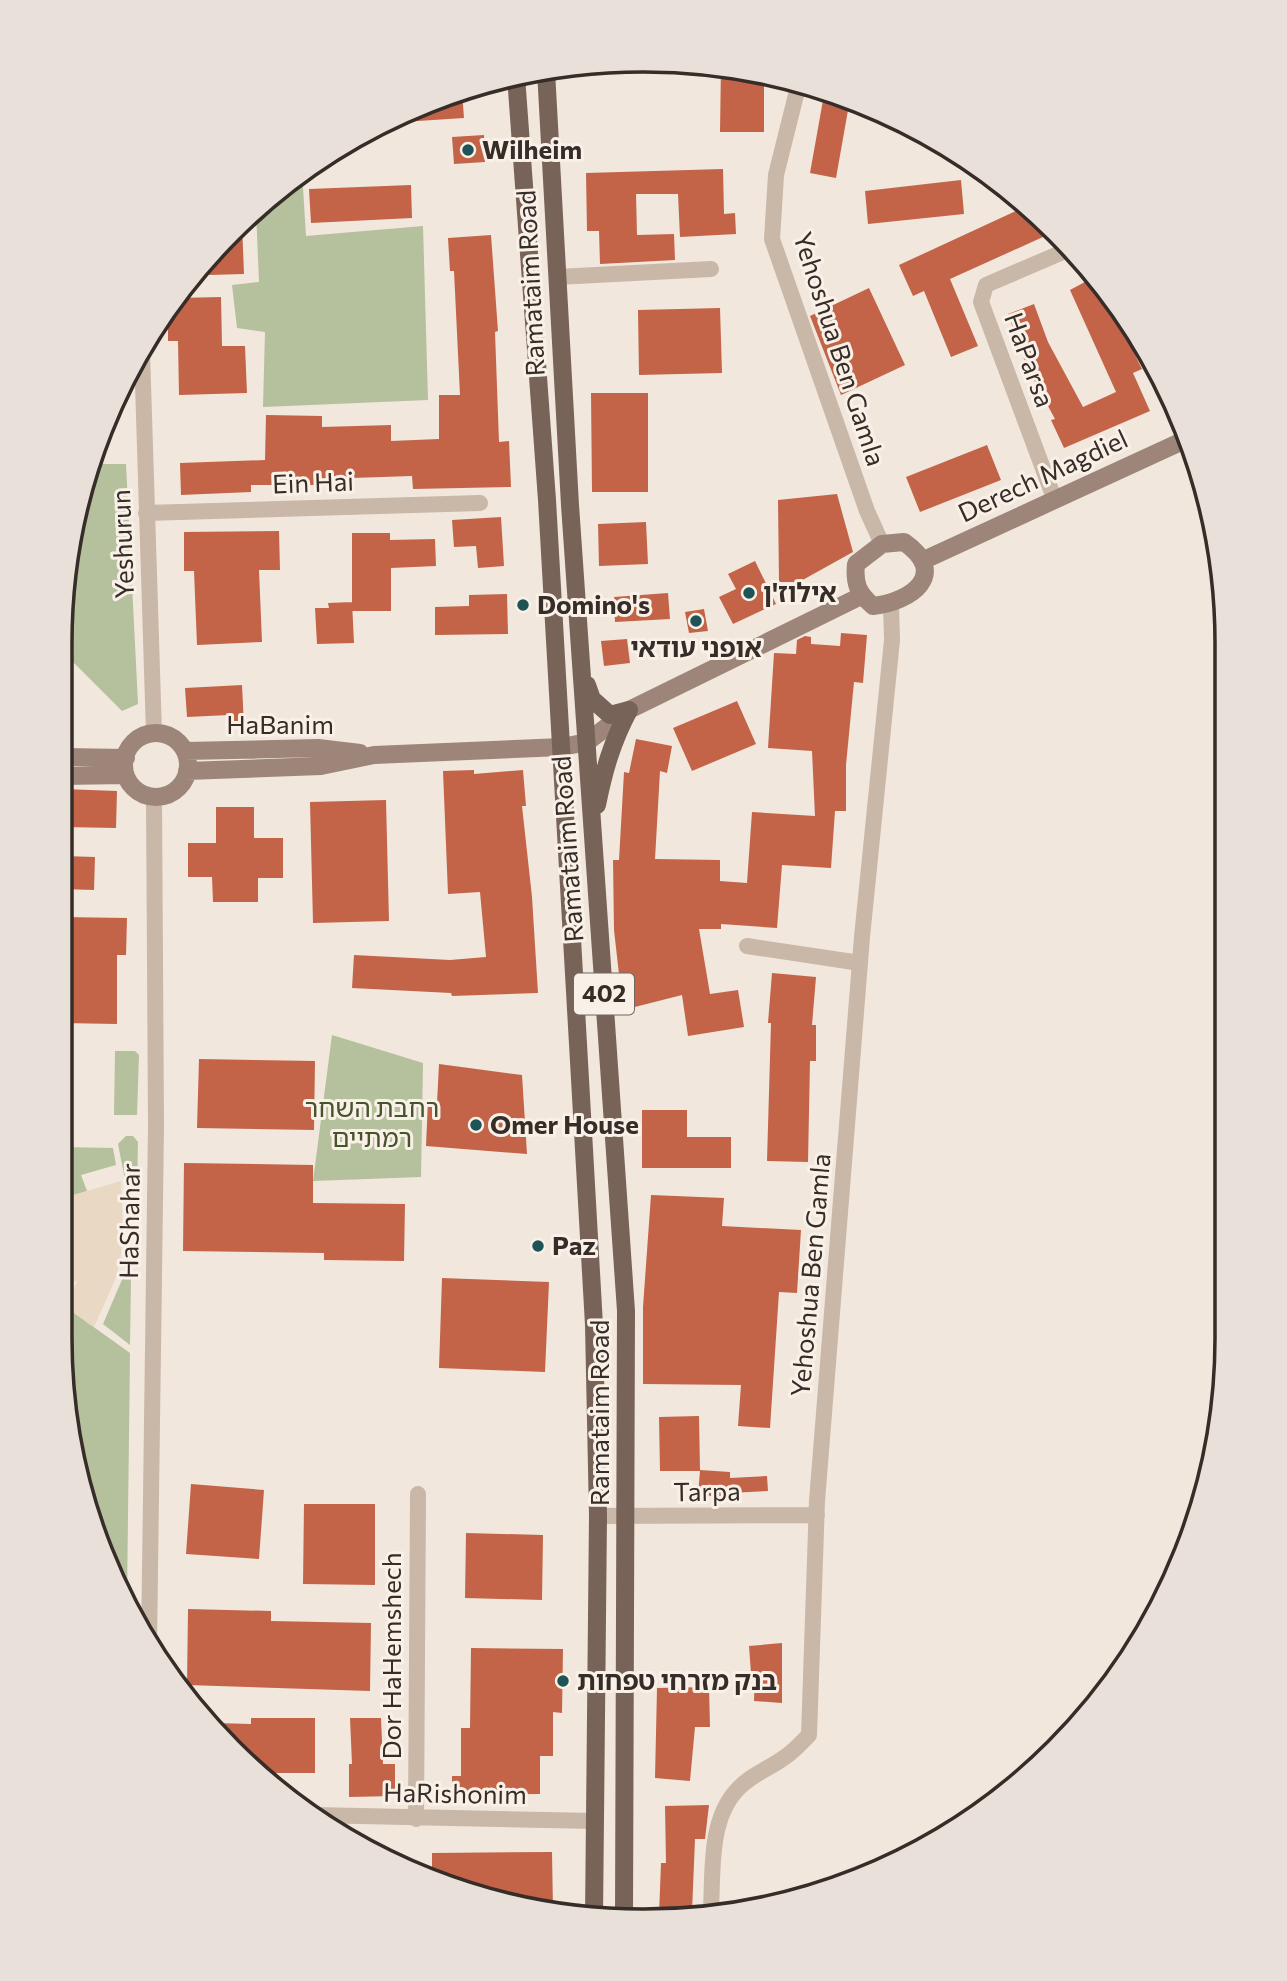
<svg xmlns="http://www.w3.org/2000/svg" width="1287" height="1981" font-family="Commissioner,'Noto Sans Hebrew',sans-serif">
	<rect width="100%" height="100%" fill="#f1e7dc"/>
	<path fill="#b5c09c" d="M302,172L306,236L423,226L428,400L263,407L265,332L237,328L232,285L259,282L256,210Z
		M96,464H126L138,704L122,711L64,653L65,567Z
		M332,1035L423,1063L421,1177L313,1181Z
		M115,1051H135L139,1055L137,1115H114Z
		M126,1136H133L138,1142L137,1186L127,1190L118,1144Z
		M61,1147L113,1148L116,1165L81,1175L87,1191L60,1199Z
		M124,1275L131,1277L130,1345L103,1324Z
		M60,1303L130,1353L127,1598L90,1525L60,1338Z"/>
	<path fill="#e9d8c3" d="M121,1181L123,1232L120,1262L115,1280L94,1327L60,1303V1296L68,1301L77,1282L64,1276L60,1287V1262L67,1240L60,1239V1227H68L69,1210H60V1199Z"/>
	<path fill="#c36448" d="M721,65L764,75V132H720Z
		M825,89L850,99L836,178L810,173Z
		M462,91L464,118L387,123L386,119Z
		M484,135L485,162L454,164L452,137Z
		M723,169L724,214L735,213L736,234L680,237L678,194H636L637,235L674,234L675,260L600,264L599,231H587L586,173Z
		M961,180L964,214L868,224L865,191Z
		M411,185L412,218L311,223L309,189Z
		M1029,205L1054,232L950,279L978,346L951,357L924,291L913,296L899,265Z
		M242,223L244,274L209,275L208,255Z
		M491,235L498,331L495,332L499,442L509,441L511,487L413,489L412,476L322,479L321,485H251V492L181,495L180,463L265,460L266,415L322,416V427L391,425V441L439,439V395H460L454,271H450L448,238Z
		M1096,276L1142,369L1133,373L1150,411L1064,448L1051,420L1055,419L1027,367L1008,314L1034,304L1048,342L1083,407L1116,392L1070,290Z
		M869,288L905,365L841,395L810,316Z
		M221,297L222,346H245L247,393L179,395L178,341H168V314L178,298Z
		M720,308L722,373L639,375L638,310Z
		M591,393H648V492H592Z
		M987,445L1001,480L920,512L906,477Z
		M837,494L853,552L799,582H779L778,500Z
		M501,517L504,566L478,568L476,546L454,547L452,520Z
		M646,522L648,564L599,566L598,524Z
		M279,531L280,570H259L262,642L197,645L194,571H184V532Z
		M352,533H390V540L435,539L436,566L391,568V611H352Z
		M755,561L776,604L733,624L719,597L736,589L728,574Z
		M668,593L670,619L615,622L614,597Z
		M507,594L508,634L435,635V607L469,606V595Z
		M352,602L354,643L317,644L315,608H329L328,603Z
		M704,609L708,631L689,633L685,612Z
		M841,633L867,635L863,683L854,682L846,765V811H835L831,868L782,865L777,928L721,924V929H699L710,994L738,990L744,1027L688,1036L682,995L623,1010L614,930L613,860H619L624,772L629,773L636,739L672,746L667,773L660,771L655,859L720,860V881L747,883L752,812L815,816L812,751L768,748L774,653L796,654L797,640L805,636L811,637V644L840,646Z
		M627,639L630,663L604,666L601,641Z
		M242,685L244,726L229,727V715L187,717L185,688Z
		M737,701L756,744L692,771L673,728Z
		M474,770V774L523,770L526,806H522L532,897L538,993L452,996L451,993L352,988L354,955L450,960L486,957L480,892L448,894L443,771Z
		M63,789L117,791L116,828L63,827Z
		M386,800L389,921L313,923L310,802Z
		M216,807H254V838H283V878H258V902H213L212,877H188V843H216Z
		M63,856L95,857L94,890L62,889Z
		M62,917L127,918L126,955H117V1024L62,1023Z
		M772,973L816,977L812,1025H816V1061H810L808,1162L767,1161L771,1023H768Z
		M199,1059L315,1061L314,1130L197,1128Z
		M439,1064L522,1075L527,1154L426,1146L428,1101L437,1103Z
		M642,1110H687V1137H731V1168H642Z
		M184,1163L313,1165V1203L405,1204L404,1261L324,1260V1253L183,1251Z
		M651,1195L724,1198L722,1226L801,1230L797,1293L779,1292L770,1428L738,1426L741,1385L643,1384V1307Z
		M442,1278L549,1282L545,1372L439,1368Z
		M699,1416L700,1470L730,1472V1478L767,1476L768,1491L729,1493L728,1497L698,1495L700,1471H660L659,1417Z
		M191,1484L264,1490L259,1559L186,1554Z
		M304,1504H375V1585L303,1584Z
		M466,1533L543,1535L542,1600L465,1598Z
		M188,1609L271,1611V1621L371,1623L370,1691L187,1685Z
		M782,1643V1703L754,1701L755,1673H751L749,1646Z
		M471,1648L563,1649L562,1713L553,1712V1756H540V1794L452,1795V1776H461V1728H470Z
		M709,1687L710,1727H695L690,1781L655,1778L657,1688Z
		M251,1718H315V1773H261L215,1723L251,1724Z
		M350,1718H381L383,1764H395V1796L349,1797V1764H352Z
		M709,1805L705,1839H695L692,1912L659,1915L661,1863H666L665,1806Z
		M552,1852L553,1910L500,1899V1896L455,1890L432,1878V1853Z"/>
	<g fill="none" stroke-linecap="round" stroke-linejoin="round">
		<path stroke="#c9b7a8" stroke-width="16" d="M799,83L776,175L772,239L867,511L882,544
			M557,277L711,269
			M142,352L154,734
			M1054,498L981,302L986,285L1070,249
			M146,513L480,503
			M747,946L860,963
			M598,1516L817,1515
			M149,1645L156,1126L154,797
			M314,1815L595,1821
			M416,1819L418,1494
			M711,1910C713,1872 709,1821 736,1791C750,1775 769,1769 785,1757C794,1751 801,1743 809,1735L817,1501L862,937L892,640L891,604"/>
		<path stroke="#9d8679" stroke-width="18" d="M904,542C950,574 911,602 873,606C858,593 854,584 856,564L882,544Z
			M922,561L1187,439
			M124 765a32 32 0 1 1 64 0a32 32 0 1 1-64 0Z
			M185,751L318,748L360,753
			M63,757L126,758
			M187,771L321,766L374,755L562,747L587,742L629,710L861,596
			M63,776L125,775"/>
		<path stroke="#786359" stroke-width="18" d="M546,71L570,505L626,1311L624,1918
			M516,76L547,500L594,1325L598,1516L594,1918
			M587,685L592,699L610,715L629,710
			M597,805C604,770 612,742 629,710"/>
	</g>
	<g fill="#1e5457" stroke="#f9f1e8" stroke-width="2.5">
		<circle cx="468" cy="150" r="7"/>
		<circle cx="749" cy="593" r="7"/>
		<circle cx="523" cy="605" r="7"/>
		<circle cx="696" cy="621" r="7"/>
		<circle cx="476" cy="1125" r="7"/>
		<circle cx="538" cy="1246" r="7"/>
		<circle cx="563" cy="1681" r="7"/>
	</g>
	<g text-anchor="middle" stroke-width="6" stroke-linejoin="round" paint-order="stroke">
		<rect fill="#f9f1e8" stroke="#706762" stroke-width="2" x="574" y="973.5" width="60" height="41" rx="5"/>
		<g font-size="24" font-weight="bold" fill="#362c28">
			<text x="604" y="1002">402</text>
		</g>
		<g font-size="26" font-weight="bold" fill="#362c28" stroke="#f9f1e8" text-anchor="start">
			<text x="482" y="159">Wilheim</text>
			<text x="763" y="602">אילוז'ן</text>
			<text x="537" y="614">Domino's</text>
			<text x="696" y="657" text-anchor="middle">אופני עודאי</text>
			<text x="490" y="1134">Omer House</text>
			<text x="552" y="1255">Paz</text>
			<text x="577" y="1690">בנק מזרחי טפחות</text>
		</g>
		<g font-size="26" fill="#362c28" stroke="#f9f1e8">
			<text transform="translate(531 283) rotate(-93)" y="9">Ramataim Road</text>
			<text transform="translate(839 349) rotate(72)" y="9">Yehoshua Ben Gamla</text>
			<text transform="translate(1029 360) rotate(70)" y="9">HaParsa</text>
			<text transform="translate(1043 476) rotate(-25)" y="9">Derech Magdiel</text>
			<text transform="translate(313 483) rotate(-2)" y="9">Ein Hai</text>
			<text transform="translate(123 544) rotate(-92)" y="9">Yeshurun</text>
			<text x="280" y="734">HaBanim</text>
			<text transform="translate(568 849) rotate(-94)" y="9">Ramataim Road</text>
			<text transform="translate(130 1221) rotate(-89)" y="9">HaShahar</text>
			<text transform="translate(811 1275) rotate(-85)" y="9">Yehoshua Ben Gamla</text>
			<text transform="translate(600 1413) rotate(-90)" y="9">Ramataim Road</text>
			<text transform="translate(707 1492) rotate(-1)" y="9">Tarpa</text>
			<text transform="translate(392 1656) rotate(-90)" y="9">Dor HaHemshech</text>
			<text transform="translate(455 1794) rotate(1)" y="9">HaRishonim</text>
		</g>
		<g font-size="26" fill="#46542c" stroke="#f9f1e8">
			<text x="372" y="1117">רחבת השחר<tspan x="372" dy="30">רמתיים</tspan></text>
		</g>
	</g>
	<path d="M0 0H1287V1981H0ZM643 72H644A571 571 0 0 1 1215 643V1338A571 571 0 0 1 644 1909H643A571 571 0 0 1 72 1338V643A571 571 0 0 1 643 72Z" fill="#e9e1d9" fill-rule="evenodd"/>
	<path fill="none" stroke="#362c28" stroke-width="3.5" d="M643 72H644A571 571 0 0 1 1215 643V1338A571 571 0 0 1 644 1909H643A571 571 0 0 1 72 1338V643A571 571 0 0 1 643 72Z"/>
</svg>
